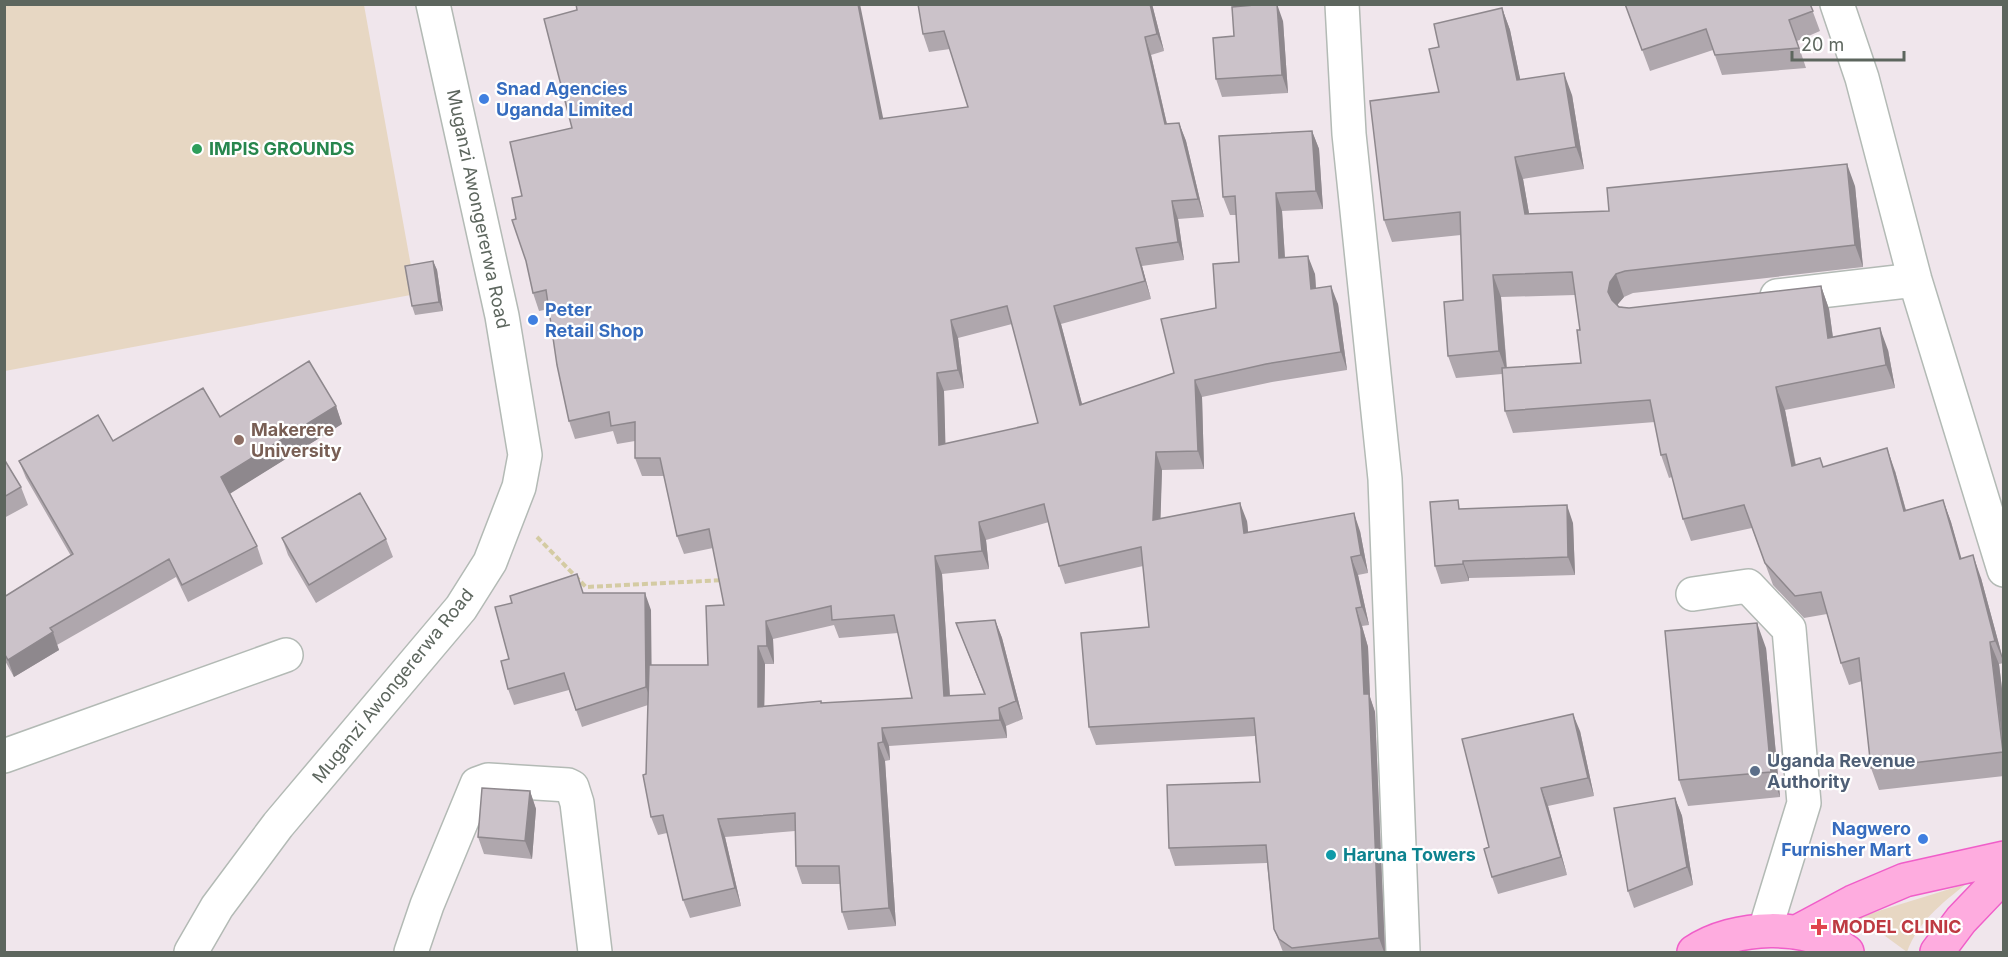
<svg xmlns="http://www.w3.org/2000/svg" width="2008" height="957" font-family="Inter,sans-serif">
	<rect width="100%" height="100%" fill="#f0e6ec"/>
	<path fill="#e7d7c3" d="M5,5H364L416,294L5,371Z
		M1966,884C1941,904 1918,922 1907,952L1859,917Z"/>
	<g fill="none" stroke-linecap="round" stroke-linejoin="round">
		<defs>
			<path id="minor" d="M1342,4L1349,134L1385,479L1403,952
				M1837,4L1862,78L1915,280L2004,570
				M1777,296L1915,280
				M1693,594L1748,586L1789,629L1804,803L1765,930
				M4,756L286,655
				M191,952L217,907L278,825L461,608L490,562L519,487L525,455L502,316L433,4
				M411,952L427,905L477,784L488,780L568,785L572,787L577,803L595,952"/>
			<path id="major" d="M1797,932L1853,902L1905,880L2004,858
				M1694,952C1734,925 1807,922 1847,952
				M1937,952L1961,920L2004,875"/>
		</defs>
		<use href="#minor" stroke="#b3bab5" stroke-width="36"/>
		<use href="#major" stroke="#f05ec9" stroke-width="36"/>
		<path stroke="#d4cba3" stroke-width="4" stroke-dasharray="6 3" stroke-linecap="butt" d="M537,537L586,587L724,580"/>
		<use href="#minor" stroke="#fff" stroke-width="33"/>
		<use href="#major" stroke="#feacdf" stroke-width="33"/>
	</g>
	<path fill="#afa7ad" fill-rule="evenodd" d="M1152,4L1164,51L1151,55L1167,124L1179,123L1186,141L1204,217L1178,219L1184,260L1142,266L1151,299L1061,324L1082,404L1174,373L1216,308L1239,262L1236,215H1230L1223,197L1312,131L1319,149L1323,209L1282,211L1285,258L1315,274L1316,288L1338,304L1347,370L1272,382L1202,397L1204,469L1162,470L1160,518L1247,521L1248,532L1360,531L1368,573L1358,575L1369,625L1362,626L1368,647L1370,697L1375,712L1385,952H1283L1274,929L1267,863L1175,866L1169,848L1260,782L1255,736L1096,745L1089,727L1149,627L1143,566L1065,584L1059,566L1049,522L986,540L989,569L942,574L950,696L984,694L956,623L995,620L1002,638L1023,719L1006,726L1007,738L889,746L890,760L885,761L896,926L848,930L842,912L840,884H802L796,866L795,831L725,837L741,906L690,918L683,900L667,833L658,835L651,817L646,774L648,705L582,727L569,690L514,705L508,689L509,659L584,593L651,610V665H708L724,605L713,548L684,554L677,536L664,476H642L635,458V441L617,444L613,431L575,439L569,421L549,309L539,311L533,293L526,261L516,219L522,196L572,128L577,10L883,119L968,107L950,49L929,52L923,34ZM1012,324L1038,423L945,444L944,391L964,388L958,338ZM834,625L839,638L898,633L912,698L822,703L821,701L764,706L765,664H774L773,639Z
		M1625,4H1810L1820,31L1797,41L1806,68L1722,75L1713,50L1650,71Z
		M1502,8L1510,30L1520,79L1572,95L1584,169L1523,179L1529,214L1609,211L1855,186L1863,267L1633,293L1624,297L1618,304V306L1629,308L1821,286L1829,309L1833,337L1888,350L1895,388L1785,410L1796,465L1895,471L1906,510L1943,500L1951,522L1961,559L1981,578L2004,663L1999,664L2004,706V776L1879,790L1871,768L1862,681L1849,685L1841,663L1827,614L1804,618L1773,585L1752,528L1691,541L1683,519L1672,477L1669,478L1661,455L1655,422L1513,433L1505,411L1502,374L1456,378L1448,356L1463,300L1461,235L1392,242L1384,220L1439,92V47ZM1575,295L1580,330L1581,363L1507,368L1501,297Z
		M1283,21L1288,93L1222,97L1216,79L1234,36Z
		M433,261L437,270L443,311L415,315L412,306Z
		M336,406L342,424L230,493L257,546L263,564L188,602L176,577L57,645L59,650L14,677L4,659V597L71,556L26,478L19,461L113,441L220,417Z
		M4,459L21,487L28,505L4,518Z
		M1461,509L1573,523L1575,575L1469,578V581L1441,584L1435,566Z
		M282,538L386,539L393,557L316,603L288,555Z
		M1766,648L1780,797L1688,806L1679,780Z
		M1580,731L1594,796L1548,806L1567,875L1498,894L1492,877L1489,847Z
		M530,791L536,809L532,859L484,854L478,837Z
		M1675,798L1682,816L1693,885L1634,908L1628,891Z"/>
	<path fill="#8e888d" d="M858,4H860L887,137L880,119Z
		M1150,4H1152L1164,51L1157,34Z
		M1277,4L1283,21L1288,93L1282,75Z
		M1502,8L1510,30L1525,102L1517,80Z
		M1145,37L1151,55L1171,142L1165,124Z
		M1564,73L1572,95L1584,169L1576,147Z
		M1179,123L1186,141L1204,217L1198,199Z
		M1312,131L1319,149L1323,209L1316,191Z
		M1515,157L1523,179L1533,236L1525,214Z
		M1847,164L1855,186L1863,267L1855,245Z
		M1276,193L1282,211L1286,276L1279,258Z
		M1172,201L1178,219L1184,260L1178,242Z
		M1136,248L1142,266L1151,299L1145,281Z
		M1308,256L1315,274L1317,307L1311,289Z
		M433,261L437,270L443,311L439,302Z
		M1616,274L1624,297L1618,304L1617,315L1608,292L1610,282Z
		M1493,275L1501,297L1507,374L1499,351Z
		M1331,286L1338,304L1347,370L1341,352Z
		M1821,286L1829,309L1836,361L1828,338Z
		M1054,306L1061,324L1087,423L1080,405Z
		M951,320L958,338L964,388L958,370Z
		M1880,328L1888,350L1895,388L1886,365Z
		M937,373L944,391L946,463L939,445Z
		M1195,380L1202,397L1204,469L1198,451Z
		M1776,387L1785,410L1800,489L1792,466Z
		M336,406L342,424L228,495L221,477Z
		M1887,448L1895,471L1912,533L1904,511Z
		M1156,452L1162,470L1160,538L1153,520Z
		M1943,500L1951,522L1968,581L1960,559Z
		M1240,503L1247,521L1250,551L1244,533Z
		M1567,505L1573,523L1575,575L1568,557Z
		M1354,513L1360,531L1368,573L1361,555Z
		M979,522L986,540L989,569L982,551Z
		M1973,555L1981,578L2004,663L1995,641Z
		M935,556L942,574L951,714L944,696Z
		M1351,557L1358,575L1369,625L1362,607Z
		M1463,561L1469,578V581L1463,564Z
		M645,593L651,610L652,704L646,687Z
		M1356,608L1362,626L1368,647L1370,697L1375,712L1385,952H1384L1379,938L1364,694Z
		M995,620L1002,638L1023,719L1016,701Z
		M766,621L773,639L774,664L767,646Z
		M1757,623L1766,648L1780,797L1771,772Z
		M53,632L59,650L14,677L8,660Z
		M1990,642L1999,664L2004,706V752Z
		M758,646L765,664L764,725L758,707Z
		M999,708L1006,726L1007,738L1000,720Z
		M1573,714L1580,731L1594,796L1588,778Z
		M882,728L889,746L890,760L883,742Z
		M878,743L885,761L896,926L889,908Z
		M1541,788L1548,806L1567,875L1561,857Z
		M530,791L536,809L532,859L525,841Z
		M1675,798L1682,816L1693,885L1687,867Z
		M718,819L725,837L741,906L735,888Z"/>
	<path fill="#cbc2c9" stroke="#8e888d" stroke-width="1.5" fill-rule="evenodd" d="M576,4H858L880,119L968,107L944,31L923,34L918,4H1150L1157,34L1145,37L1165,124L1179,123L1198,199L1172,201L1178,242L1136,248L1145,281L1054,306L1080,405L1174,373L1161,319L1216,308L1213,264L1239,262L1235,196L1223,197L1219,136L1312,131L1316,191L1276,193L1279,258L1308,256L1311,289L1331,286L1341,352L1266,364L1195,380L1198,451L1156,452L1153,520L1240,503L1244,533L1354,513L1361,555L1351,557L1362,607L1356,608L1361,629L1364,694H1369L1379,938L1292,948L1279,939L1274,929L1266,845L1169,848L1167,785L1260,782L1254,718L1089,727L1081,633L1149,627L1141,547L1059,566L1044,504L979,522L982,551L935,556L944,696L985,694L956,623L995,620L1016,701L999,708L1000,720L882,728L883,742L878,743L889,908L842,912L839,866H796L795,813L718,819L735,888L683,900L663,815L651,817L643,775L646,774L649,665H708L706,606L724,605L709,529L677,536L660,458H635V422L611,426L609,412L569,421L557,365L546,290L533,293L526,261L512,220L516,219L512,198L522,196L510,142L572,128L544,19L577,10ZM1007,306L1038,423L939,445L937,373L958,370L951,320ZM831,606L832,620L894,615L912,698L821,703V701L758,707V646H767L766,621Z
		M1266,4H1277L1282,75L1216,79L1213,38L1234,36L1232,7Z
		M1625,4H1810L1813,11L1789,20L1799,48L1715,55L1706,29L1642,50Z
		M1502,8L1517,80L1564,73L1576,147L1515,157L1525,214L1609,211L1607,188L1847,164L1855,245L1625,271L1616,274L1610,282L1608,292L1612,300L1619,307L1629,308L1821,286L1828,338L1880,328L1886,365L1776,387L1792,466L1820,458L1823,467L1887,448L1904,511L1943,500L1960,559L1973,555L1995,641L1990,642L2003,752L1871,768L1859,658L1841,663L1821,592L1795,596L1765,563L1744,505L1683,519L1666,454L1661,455L1650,400L1505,411L1502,368L1581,363L1577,330H1580L1572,272L1493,275L1499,351L1448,356L1444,302L1463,300L1460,212L1384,220L1370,101L1439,92L1429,49L1439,47L1434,24Z
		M433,261L439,302L412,306L405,266Z
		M309,361L336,406L221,477L257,546L182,585L169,559L50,628L53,632L8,660L4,653V597L73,554L19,461L98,415L113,441L203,388L220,417Z
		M4,459L21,487L4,497Z
		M360,493L386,539L309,585L282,538Z
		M1458,500L1459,509L1567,505L1568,557L1463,561V564L1435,566L1430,502Z
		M577,574L583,593H645L646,687L576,710L564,673L508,689L501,661L509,659L495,607L512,603L510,596Z
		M1757,623L1771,772L1679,780L1665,631Z
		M1573,714L1588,778L1541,788L1561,857L1492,877L1484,849L1489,847L1462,739Z
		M482,788L530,791L525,841L478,837Z
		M1675,798L1687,867L1628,891L1614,808Z"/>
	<g fill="#3f7fe0" stroke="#fff" stroke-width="2">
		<circle cx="484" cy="99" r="6"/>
		<circle cx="533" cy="320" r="6"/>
		<circle cx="1923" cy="839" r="6"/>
	</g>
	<circle fill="#2e9e5b" stroke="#fff" stroke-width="2" cx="197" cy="149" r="6"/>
	<circle fill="#8d6e63" stroke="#fff" stroke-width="2" cx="239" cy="440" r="6"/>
	<circle fill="#5c6f8a" stroke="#fff" stroke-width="2" cx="1755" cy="771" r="6"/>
	<circle fill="#0f9aa8" stroke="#fff" stroke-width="2" cx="1331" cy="855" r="6"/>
	<path fill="#e0444e" stroke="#fff" stroke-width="2" d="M1816 918h6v6h6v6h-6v6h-6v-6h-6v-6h6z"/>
	<g text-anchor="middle" stroke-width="4.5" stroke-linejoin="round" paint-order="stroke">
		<g font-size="18" font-weight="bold" fill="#366cbe" stroke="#fff" text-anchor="start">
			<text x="496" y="95">Snad Agencies<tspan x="496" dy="21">Uganda Limited</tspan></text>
			<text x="545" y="316">Peter<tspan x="545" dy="21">Retail Shop</tspan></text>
			<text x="1911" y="835" text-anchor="end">Nagwero<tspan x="1911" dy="21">Furnisher Mart</tspan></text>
		</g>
		<g font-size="18" font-weight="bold" fill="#27864d" stroke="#fff" text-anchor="start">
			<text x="209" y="155">IMPIS GROUNDS</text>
		</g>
		<g font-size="18" fill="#5d665e" stroke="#fff">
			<text transform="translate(478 209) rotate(78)" y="6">Muganzi Awongererwa Road</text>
			<text transform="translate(393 686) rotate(-51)" y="6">Muganzi Awongererwa Road</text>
		</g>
		<g font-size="18" font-weight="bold" fill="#785e54" stroke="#fff" text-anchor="start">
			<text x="251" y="436">Makerere<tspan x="251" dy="21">University</tspan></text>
		</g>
		<g font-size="18" font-weight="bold" fill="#4e5e75" stroke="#fff" text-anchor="start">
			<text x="1767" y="767">Uganda Revenue<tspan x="1767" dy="21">Authority</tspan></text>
		</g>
		<g font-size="18" font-weight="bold" fill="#0d838f" stroke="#fff" text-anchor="start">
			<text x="1343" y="861">Haruna Towers</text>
		</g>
		<g font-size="18" font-weight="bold" fill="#be3a42" stroke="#fff" text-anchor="start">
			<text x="1832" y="933">MODEL CLINIC</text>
		</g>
	</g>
	<rect width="2008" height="957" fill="none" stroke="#5d665e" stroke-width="12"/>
	<path d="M1792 51v9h112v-9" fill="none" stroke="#5d665e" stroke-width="3"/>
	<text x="1801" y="51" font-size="18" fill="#5d665e" stroke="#ffffff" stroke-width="4.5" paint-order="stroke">20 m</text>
</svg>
